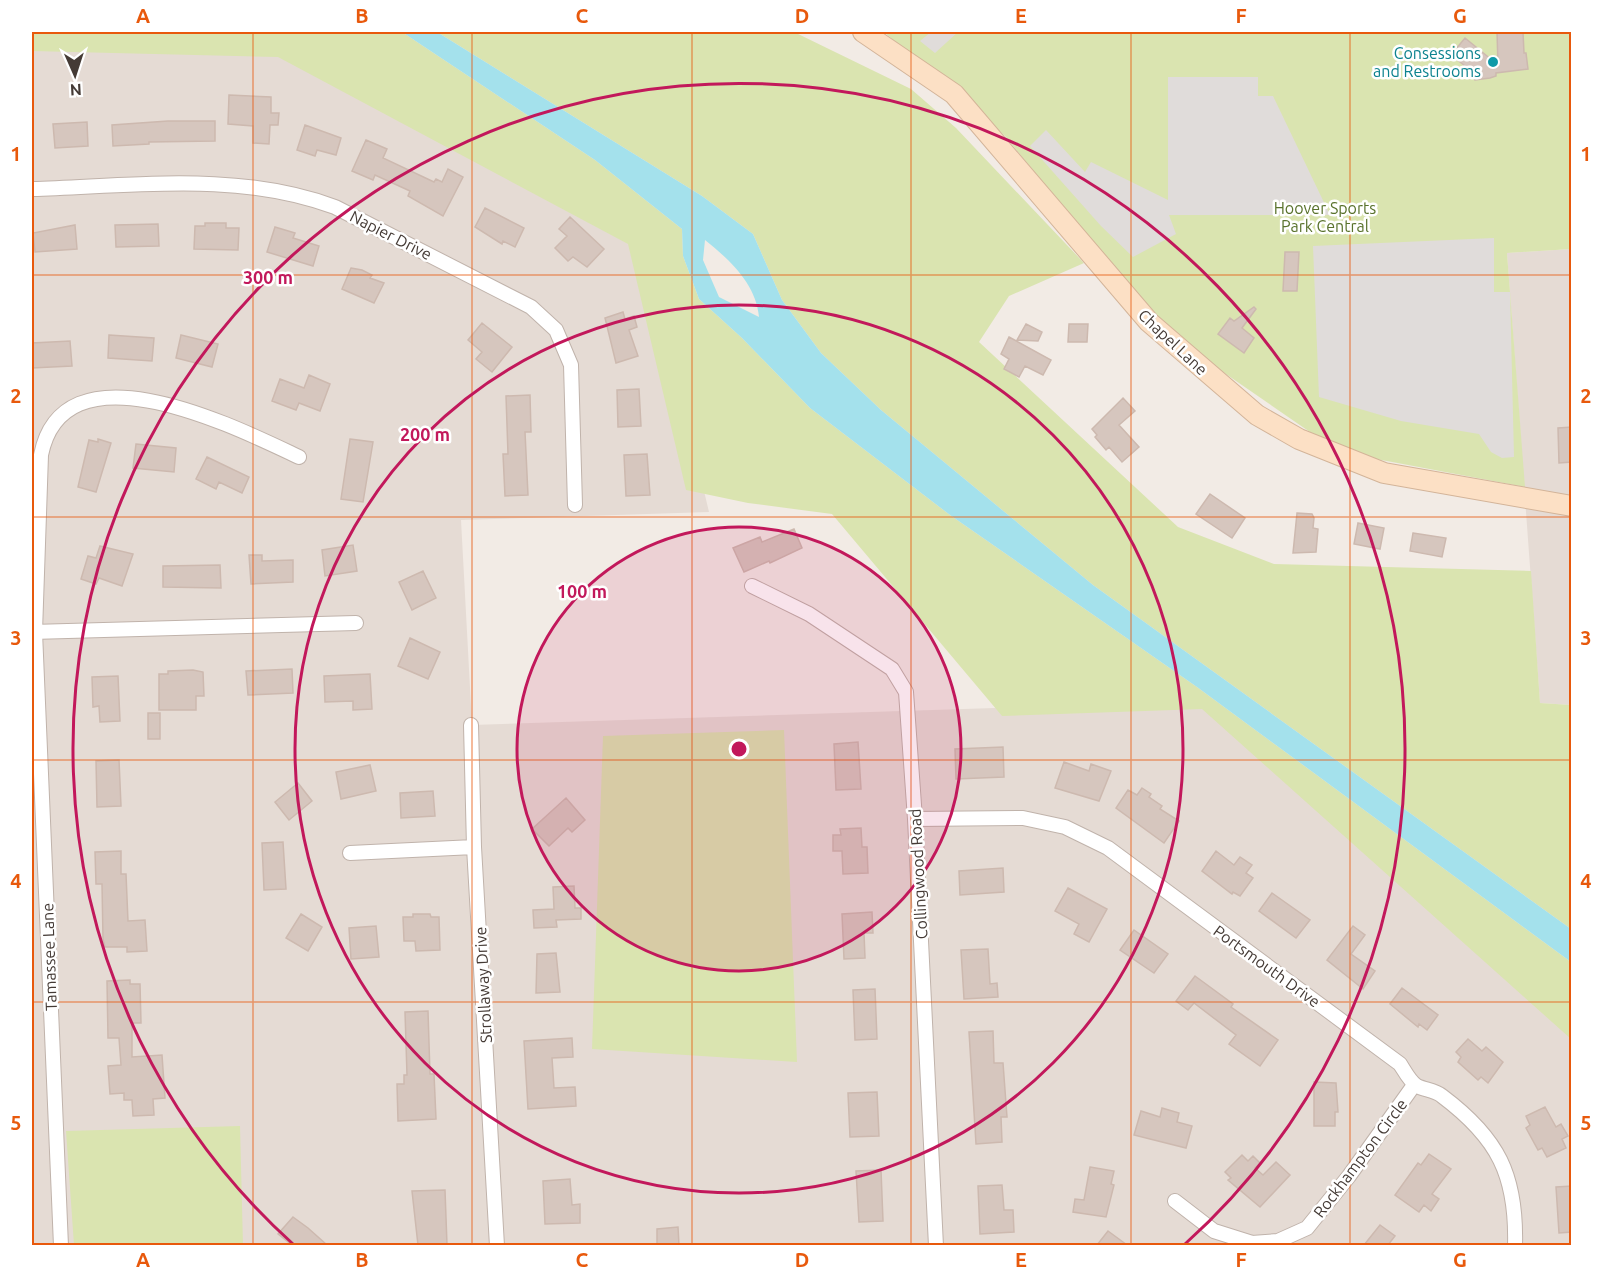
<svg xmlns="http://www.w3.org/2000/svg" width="1603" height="1277" font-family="Ubuntu,sans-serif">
	<rect width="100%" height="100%" fill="#f2ebe5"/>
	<path fill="#e5dbd4" d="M32,32H343L643,234L709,512L461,520L472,725L1214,701L1571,974V1245H32Z
		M1571,249V705L1540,703L1507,253Z"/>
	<path fill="#dae4b0" d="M32,32H402L595,160L682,229L683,256L699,299L742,338L810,408L950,515L1197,687L1571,962V1039L1202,709L1002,716L832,514L748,503L686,490L628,244L278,57L32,51Z
		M437,32H794L911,89L956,128L1084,263L1009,296L979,342L1178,527L1274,564L1531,571L1540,703L1571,705V929L1093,585L881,410L821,353L782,300L753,234L702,196Z
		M884,32H1571V249L1507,253L1525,487L1339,452L1162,330L1005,136Z
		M784,730L797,1062L592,1049L603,736Z
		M240,1126L243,1245H74L66,1131Z"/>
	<path fill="#e0dcda" d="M931,32H958L935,53L920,41Z
		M1168,77H1258V96H1273L1330,215H1169L1176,234L1133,257L1101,226L1030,146L1046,130L1085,172L1091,162L1168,200Z
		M1494,238V292H1510L1514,457L1502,458L1491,452L1479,434L1401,421L1319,397L1313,246Z"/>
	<path fill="#a4e1ec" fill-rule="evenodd" d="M402,32H437L702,196L753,234L782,300L821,353L881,410L1093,585L1571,929V962L1197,687L950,515L810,408L742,338L699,299L683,256L682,229L595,160ZM705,240C730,260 756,284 759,317L719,297L703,260Z"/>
	<path fill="#d6c6be" stroke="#cdb9af" stroke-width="1.5" d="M1497,32H1523L1524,53H1526L1528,69L1496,73V76L1490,78L1475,80L1474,73L1466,74L1465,66L1451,55L1465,38L1498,65Z
		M229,95L271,97V113H279L278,125H270L269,144L253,143V126L228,124Z
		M168,121H215V141L149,142V144L113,146L112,125Z
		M87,122L88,146L55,148L53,124Z
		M305,125L341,138L336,155L317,150L315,156L297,150Z
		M366,140L387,149L383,158L434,182L436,179L442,182L448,169L463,177L443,216L408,196L410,191L375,175L373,180L352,171Z
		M485,208L524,228L515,247L503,241L502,244L475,227Z
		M570,217L604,249L587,267L573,257L568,261L555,248L567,236L559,229Z
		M205,223H226V228H239L238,250L194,249L195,226H205Z
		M158,224L159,246L116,247L115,225Z
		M75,225L77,249L35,252L33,233Z
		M275,227L295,233L293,238L319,246L313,266L267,252Z
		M1285,252H1299L1297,291H1283Z
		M351,268L362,270L372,275L370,278L384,283L374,303L342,289Z
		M1254,307L1256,309L1242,328L1254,338L1244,353L1218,334L1230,318L1234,321Z
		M623,312L625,319L634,316L637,327L629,330L638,356L616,363L605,318Z
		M482,323L512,347L492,372L476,359L482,352L468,340Z
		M1026,324L1042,332L1038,341L1017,340Z
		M1069,324H1088L1087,342H1068Z
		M109,335L154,338L152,361L108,358Z
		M181,335L218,344L212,367L176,358Z
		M1009,337L1051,360L1043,375L1025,366L1019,377L1004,369L1009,359L1001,354Z
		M70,341L72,366L32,368V343Z
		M309,375L330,384L320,411L299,403L296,410L272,401L280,379L304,388Z
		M639,389L641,426L618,427L617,390Z
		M530,395L531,432H525L528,495L505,496L503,454H508L506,396Z
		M1123,398L1135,411L1119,425L1139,447L1122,462L1109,447L1106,450L1095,437L1097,435L1092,429Z
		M1572,427V462L1559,463L1558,428Z
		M98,439L111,443L96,492L78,487L89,440L98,442Z
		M350,439L373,442L363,502L341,499Z
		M136,444L176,448L174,472L133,468Z
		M647,454L650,495L626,496L624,455Z
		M207,457L249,477L242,493L219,482L216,489L196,479Z
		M1210,494L1245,518L1232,538L1196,514Z
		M1297,513L1312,514L1314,518L1313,528L1318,529L1316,552L1293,553Z
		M1358,523L1384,528L1380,549L1354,544Z
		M794,529L802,548L770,563L769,561L744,572L733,548L760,537L762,542Z
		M1413,533L1446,538L1442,557L1410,551Z
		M353,545L357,571L325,576L322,550Z
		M100,546L133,554L122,586L99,578L96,584L81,579L88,556L96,558Z
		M249,555H262V561L293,560V582L251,584Z
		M220,565L221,588L163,587V566Z
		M423,571L436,598L412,610L399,582Z
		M410,638L440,652L428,679L398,666Z
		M292,669L293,693L248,695L246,671Z
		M193,670L203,672L204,696H196V710H159V674H168V671Z
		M370,674L372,709L353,710V701L325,702L324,676Z
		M118,676L120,721L100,722L99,706L93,707L92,677Z
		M148,713H160V739H148Z
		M858,742L861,789L836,790L834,744Z
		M1003,747L1004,777L956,779L955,749Z
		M119,760L121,806L97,807L96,761Z
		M1064,762L1089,771L1091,764L1111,771L1099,801L1055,788Z
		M370,765L376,791L341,799L336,772Z
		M298,783L312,801L289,820L275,802Z
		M1142,788L1151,794L1149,797L1162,806L1160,809L1179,821L1164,843L1116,808L1128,790L1137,795Z
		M433,791L435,816L401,818L400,793Z
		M566,798L585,820L572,832L568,828L549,846L532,829Z
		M861,828L862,847H867L868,873L843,874L842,851H833V835H841L840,829Z
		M283,842L286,889L264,890L262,843Z
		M121,851V874H126L128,921L145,920L147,951L127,952V947H105L103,939L102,884H96L95,852Z
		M1216,851L1234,865L1240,857L1252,865L1246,873L1253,878L1240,896L1233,892L1232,894L1202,871Z
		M1003,868L1004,892L960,895L959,871Z
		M574,886L575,908H581V919L556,920L557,927L534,928L533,910L554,909L553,887Z
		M1068,888L1107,909L1089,942L1074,934L1079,924L1055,911Z
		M1272,893L1310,920L1296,938L1259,911Z
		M872,912L873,933H864L865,958L844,959L842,914Z
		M301,914L322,927L308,951L286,938Z
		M413,914H430L431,917H439L440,950L416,951L415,941H404L403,917H413Z
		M376,926L379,957L351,959L349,928Z
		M1353,926L1365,935L1351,954L1375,971L1363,989L1327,960Z
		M1134,930L1168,954L1154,973L1120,950Z
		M988,949L990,984L997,983L998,997L964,999L961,950Z
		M556,953L560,992L536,993L537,954Z
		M1195,976L1233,1004L1231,1007L1278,1040L1260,1066L1229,1044L1236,1035L1194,1003L1188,1010L1176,1001Z
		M130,980V984H140L141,1023H132V1057L162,1055L165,1098L153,1099L154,1115L133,1116L132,1100H124V1093L110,1094L108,1066L121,1065L119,1038H108L107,981Z
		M1402,988L1438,1015L1427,1030L1419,1024L1418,1027L1390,1004Z
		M875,989L877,1039L855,1040L853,990Z
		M428,1011L430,1074H434L436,1119L398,1121L397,1084H404V1075H407L405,1012Z
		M993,1031L994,1063H1003L1007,1117H1001L1002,1142L976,1144L969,1032Z
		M572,1038L573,1057L552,1058L554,1088L575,1087L576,1106L528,1109L524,1041Z
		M1468,1039L1482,1051L1486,1047L1503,1062L1488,1083L1481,1077L1478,1080L1458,1062L1461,1057L1456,1052Z
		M1314,1082L1336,1083L1338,1112H1335V1126H1314Z
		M877,1092L879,1136L850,1137L848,1093Z
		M1545,1107L1556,1127L1561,1124L1568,1136L1562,1139L1566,1148L1547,1157L1542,1148L1538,1150L1526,1128L1530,1125L1526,1116Z
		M1162,1108L1179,1113L1177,1122L1192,1126L1186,1148L1134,1135L1141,1111L1160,1117Z
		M1429,1154L1451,1169L1432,1194L1439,1199L1431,1211L1424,1205L1419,1212L1395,1195L1418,1163L1421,1165Z
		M1242,1155L1248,1161L1253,1156L1260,1163L1255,1168L1263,1175L1276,1162L1290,1175L1260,1207L1228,1180L1231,1178L1225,1172Z
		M1090,1167L1114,1171L1111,1184L1114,1185L1106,1217L1073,1212L1075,1199L1084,1200Z
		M881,1170L883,1221L859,1222L856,1171Z
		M570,1179L572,1205L580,1204V1223L545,1224L543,1181Z
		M1002,1185L1004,1210H1013L1014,1232L980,1234L978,1186Z
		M1572,1186V1232L1559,1233L1556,1187Z
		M445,1190L447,1245H418L412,1191Z
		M293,1217L308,1228L327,1245H292L278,1234Z
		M1380,1225L1395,1236L1388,1245H1364Z
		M678,1227L679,1245H657V1229Z
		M1108,1231L1127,1245H1097Z"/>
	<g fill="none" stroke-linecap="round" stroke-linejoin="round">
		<defs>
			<path id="street" d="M32,189C133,186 239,171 335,207L531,307L556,330L571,365L575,505
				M752,586L809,614L892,669L906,692L915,819L936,1246
				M32,632L356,623
				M471,725L474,847L497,1246
				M915,819L1023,818L1065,827L1108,848L1400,1064C1404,1070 1410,1082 1417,1086C1425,1090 1435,1090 1442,1096C1498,1138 1517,1175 1515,1246
				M350,853L474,847
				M1175,1201L1214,1231L1252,1243L1278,1241L1307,1228L1349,1176L1414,1085
				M61,1246L35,632L41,455C64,340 237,428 299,457"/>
			<path id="secondary" d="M863,32L954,94L1149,322L1257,415L1299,439L1384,473L1572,506"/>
		</defs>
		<use href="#street" stroke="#c0b3ab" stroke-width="16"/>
		<use href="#secondary" stroke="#d3b499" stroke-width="22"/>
		<use href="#street" stroke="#fff" stroke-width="14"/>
		<use href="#secondary" stroke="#fce0c5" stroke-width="20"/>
	</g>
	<path fill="none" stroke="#e8590c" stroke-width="1.5" stroke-opacity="0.55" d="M253,32V1246M472,32V1246M692,32V1246M911,32V1246M1131,32V1246M1350,32V1246M32,275H1572M32,517H1572M32,760H1572M32,1002H1572"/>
	<circle cx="739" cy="749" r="222" fill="#c2185b" fill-opacity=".12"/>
	<g fill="none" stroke="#c2185b" stroke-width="3">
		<circle cx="739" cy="749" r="222"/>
		<circle cx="739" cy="749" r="444"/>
		<path d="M293 1244A666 666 0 1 1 1185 1244"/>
	</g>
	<circle fill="#0f9aa8" stroke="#fff" stroke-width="2" cx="1493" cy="62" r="6"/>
	<g text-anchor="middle" stroke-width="5" stroke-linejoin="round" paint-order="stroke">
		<g font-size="16" fill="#0d838f" stroke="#fff" text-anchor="end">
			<text x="1481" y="59">Consessions<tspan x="1481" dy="18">and Restrooms</tspan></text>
		</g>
		<g font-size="16" fill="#59722c" stroke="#fff">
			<text x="1325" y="214">Hoover Sports<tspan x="1325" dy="18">Park Central</tspan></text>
		</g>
		<g font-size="16" fill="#443a35" stroke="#fff">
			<text transform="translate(391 235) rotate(27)" y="6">Napier Drive</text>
			<text transform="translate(1173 342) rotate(43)" y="6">Chapel Lane</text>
			<text transform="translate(918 874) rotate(-93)" y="6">Collingwood Road</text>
			<text transform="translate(49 957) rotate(-92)" y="6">Tamassee Lane</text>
			<text transform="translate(1267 966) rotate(36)" y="6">Portsmouth Drive</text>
			<text transform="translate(483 985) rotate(-93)" y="6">Strollaway Drive</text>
			<text transform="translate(1360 1158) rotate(-53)" y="6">Rockhampton Circle</text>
		</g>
	</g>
	<circle cx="739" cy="749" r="9" fill="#c2185b" stroke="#fff" stroke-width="3"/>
	<g font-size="18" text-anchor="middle" font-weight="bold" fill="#c2185b" stroke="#fff" stroke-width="5" stroke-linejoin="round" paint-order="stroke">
		<text x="268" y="284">300 m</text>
		<text x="425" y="441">200 m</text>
		<text x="582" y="598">100 m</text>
	</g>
	<rect width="1603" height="1277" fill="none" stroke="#ffffff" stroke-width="66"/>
	<g transform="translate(75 75) rotate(177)" stroke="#ffffff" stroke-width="4.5" paint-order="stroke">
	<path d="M0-4.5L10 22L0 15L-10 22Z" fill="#443a35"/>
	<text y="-9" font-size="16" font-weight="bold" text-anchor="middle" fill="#443a35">N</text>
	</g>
	<rect x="33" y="33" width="1537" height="1211" fill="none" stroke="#e8590c" stroke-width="2"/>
	<g font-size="20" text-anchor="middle" font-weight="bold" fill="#e8590c">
		<text x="143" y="23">A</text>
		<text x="362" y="23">B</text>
		<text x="582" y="23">C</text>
		<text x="802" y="23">D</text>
		<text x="1021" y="23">E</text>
		<text x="1241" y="23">F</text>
		<text x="1460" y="23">G</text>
		<text x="16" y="161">1</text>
		<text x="1586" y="161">1</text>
		<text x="16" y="403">2</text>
		<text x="1586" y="403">2</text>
		<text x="16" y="645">3</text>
		<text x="1586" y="645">3</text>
		<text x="16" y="888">4</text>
		<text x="1586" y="888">4</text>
		<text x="16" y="1130">5</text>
		<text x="1586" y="1130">5</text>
		<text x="143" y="1267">A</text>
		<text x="362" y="1267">B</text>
		<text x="582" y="1267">C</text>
		<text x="802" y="1267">D</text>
		<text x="1021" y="1267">E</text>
		<text x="1241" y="1267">F</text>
		<text x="1460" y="1267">G</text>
	</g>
</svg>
